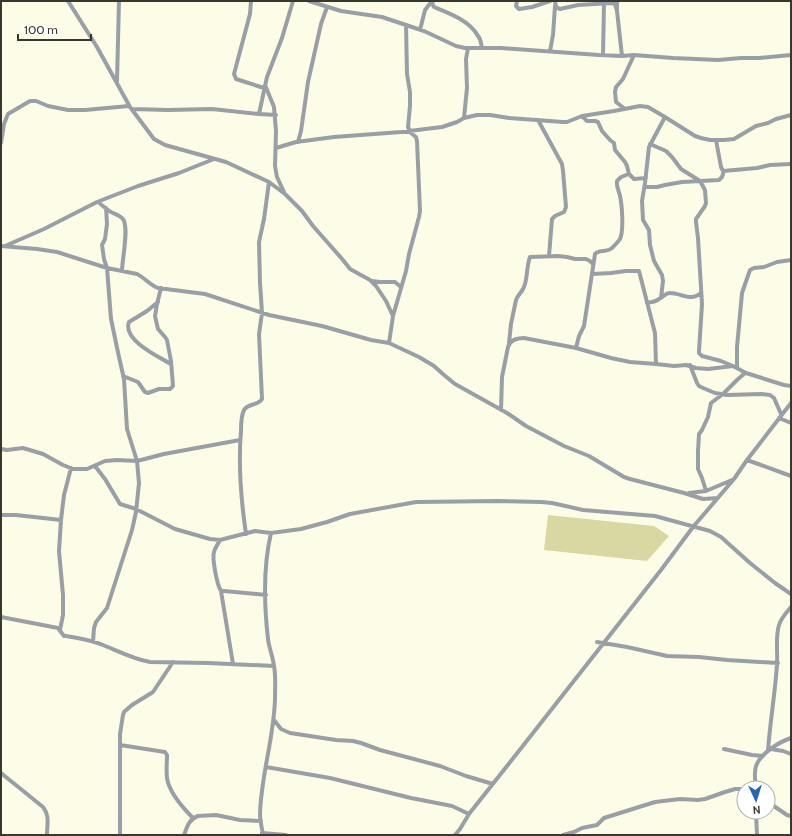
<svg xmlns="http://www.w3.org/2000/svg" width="792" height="836" font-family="Cabin,sans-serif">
	<rect width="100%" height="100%" fill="#fdfde7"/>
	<path fill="#d9d8a3" d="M548,515L654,526L669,536L647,561L544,550Z"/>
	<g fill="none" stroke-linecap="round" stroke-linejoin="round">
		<path stroke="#999fa7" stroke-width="4" d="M68,1L97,47L130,107L154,139L165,145L226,162L269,182L285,194L302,211L313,226L343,260L350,269L370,280L376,286L386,301L393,316
			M251,1L250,14L234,74L236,79L264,88
			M309,1L341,11L382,17L424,31L456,46L465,48H501L599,55L622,56L634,55L673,58L718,60L741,58H759L791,55
			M433,1L432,3L434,7C449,13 470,21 478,36C481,39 481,44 482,48
			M517,1L516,6L519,9L532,7L550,1
			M555,1L556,7L560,9L578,5L612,3L615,4L617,11L622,56
			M617,9V1
			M420,30L425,10L432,1
			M550,51L553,35L555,6
			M603,55L604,4
			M117,81L119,1
			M265,85L274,107L276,131L275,166L277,177L284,192
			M132,109L168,110L212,109L259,114L276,115
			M625,109L616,102L615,92L616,87L623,79L634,55
			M259,114L267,77L282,38L293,1
			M582,116L587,121H595L598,122L602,131L610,140L614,143L615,150L625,162L627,166L629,174L634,179L646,178
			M464,118L467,88L466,59L468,48
			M538,120L562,164L563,171L566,207L564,212L555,216L552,219L549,256
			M716,140L721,167L723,171L757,168L770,165L791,164
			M298,142L301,131L308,82L321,24L327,7
			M1,143L4,124L8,114L30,101H36L48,106L68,110H85L129,106
			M650,144L666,151L672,157L681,169L700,181L705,190L706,203L705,206L696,219V222L698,238L702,304L699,351V353L702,356L721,361L733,366
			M276,148L296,142L334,137L401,132L442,127L457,122L464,118L477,115H490L509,118L563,122H567L582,116L614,111L640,106L648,107L665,117L695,136L701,138L710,140H724L734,139L756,126L768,123L776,119L791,115
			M645,187H657L665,185L682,182L719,180L722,177L724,171
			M98,202C102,205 106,209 111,212C115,214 119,215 122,218C130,224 122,260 122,271
			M1,246L37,249L57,252L107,268L137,274C145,278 150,285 158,288L205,294L269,315L322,326L371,340L389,343L419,357L434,366L444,375L455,384L507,413L526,426L564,446L589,456L624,477L630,479L684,493L703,499L718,498
			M5,246L44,229L97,202L138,186L179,173L214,159
			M592,274L611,273L626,271H639L655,333L656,364
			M372,281L380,282H395L401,287
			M661,298L663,281L662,275L654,261L650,245L649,230L643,220L642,201L645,183L649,147L665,117
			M158,302L147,311L129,322C122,340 159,357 171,364
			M647,303C651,302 656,302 659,299C664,297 665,293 670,293C681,293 691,302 701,293
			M389,343L393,316L406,271L409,254L419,217L420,211L417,141L416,137L411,133L408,127L410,106V92L407,74L406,25
			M509,343L511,324L516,300C517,296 521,293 523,289C528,281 526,267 530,257L558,256L567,257L575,259H586L590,261L593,264
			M576,348L579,336L584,326L595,254C599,249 606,253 612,248C614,246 618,242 620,239C624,230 622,205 620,196C619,191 616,186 617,181L621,177L629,174
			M690,365L697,383L699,386L703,388L715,393L727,395L761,394L770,395L774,398L781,414
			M737,368V347L742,293L750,270L754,268L764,267L777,262L791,260
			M123,376L138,382L145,392L148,393L159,389H170L173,386L171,361L167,340L165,337L158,329L155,316L157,304L161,288
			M501,410L502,377L508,347C510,340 517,338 524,338L576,348L611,358L630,362L656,364L674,366L686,365L696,368L708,369L733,366L746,373L784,385L791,386
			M779,418L791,423
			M1,449L7,450L23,448L43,454L63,465L73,469H87L105,461L117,460L137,461L164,454L240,440
			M747,460L791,476
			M95,466L105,479L120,504L136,509L175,529L210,539L220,540L255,531L271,533L301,529L327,522L350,514L416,502L498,501L541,502L552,503L583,510L655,516L710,531L721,537L750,563L775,583L791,594
			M706,491L702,478L698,469V451L699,434L702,430L708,417L711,403L723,394L737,380L745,373
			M689,493L706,491L732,480
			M1,515H16L61,520
			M246,534C241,500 238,465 241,431C241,425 241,416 244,410C248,403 258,406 262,399L259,334L262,313L260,283L259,242L264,219L269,182
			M220,540C218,544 215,548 214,552C212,559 217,585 221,591L233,664
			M221,591H224L266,595
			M1,617L58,628L64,636H66C79,638 91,640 103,645C118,651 133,659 150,662L208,663L274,666
			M60,630L63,615V595L59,551L61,520L64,495L71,468
			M93,642L94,628L96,622L107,608L132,530L136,512L139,483L137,461L127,429L124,379L119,357L111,319L107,268L104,259L102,245L105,239L107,224L106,208
			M597,642L627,647L667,656L699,657L727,660L778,663
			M274,720L281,729L290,733L336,740L353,741L361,743L380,750L440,766L466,776L493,784
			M120,745L165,752L167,755C167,763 166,770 167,778C169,792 183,808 193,818
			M724,749L752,755L763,756
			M771,749L783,751L791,754
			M768,751C770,722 775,694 777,665C778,652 775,638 779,625C781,618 787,612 791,607
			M266,767L330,778L411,798L452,806L469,814
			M1,773L43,807C50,816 47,824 47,835
			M750,788L755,781
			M756,788C755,781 754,772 756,766C761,753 779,742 791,738
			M768,802L787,815L791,816
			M756,812L757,835
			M262,833L286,835
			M120,835V734L123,715L124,712L132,705L153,692L173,662
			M184,835C187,827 189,819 198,816L216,815L240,820L261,821
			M263,835C262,828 260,821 260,814C261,775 274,738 275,699C275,688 276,676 274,666C273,657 269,648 268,639C264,604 263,567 271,533
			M455,835L460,829L469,814L522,747L639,598L661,570L693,527L734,479L747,460L791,403
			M563,835L574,832L582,828L597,825L604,818L655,802L680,799L698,800L705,799L725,792L735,789H744"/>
	</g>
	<rect width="792" height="836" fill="none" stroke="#38382f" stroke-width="4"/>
	<g transform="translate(756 800) rotate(176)"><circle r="19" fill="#ffffff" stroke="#afafac"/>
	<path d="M0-3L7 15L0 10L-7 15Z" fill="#2266b7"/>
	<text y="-6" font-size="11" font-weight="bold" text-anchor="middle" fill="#38382f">N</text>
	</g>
	<path d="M18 34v6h73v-6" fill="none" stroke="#38382f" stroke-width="2"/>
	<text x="24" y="34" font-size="12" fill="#38382f" stroke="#ffffff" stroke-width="3" paint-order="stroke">100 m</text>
</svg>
